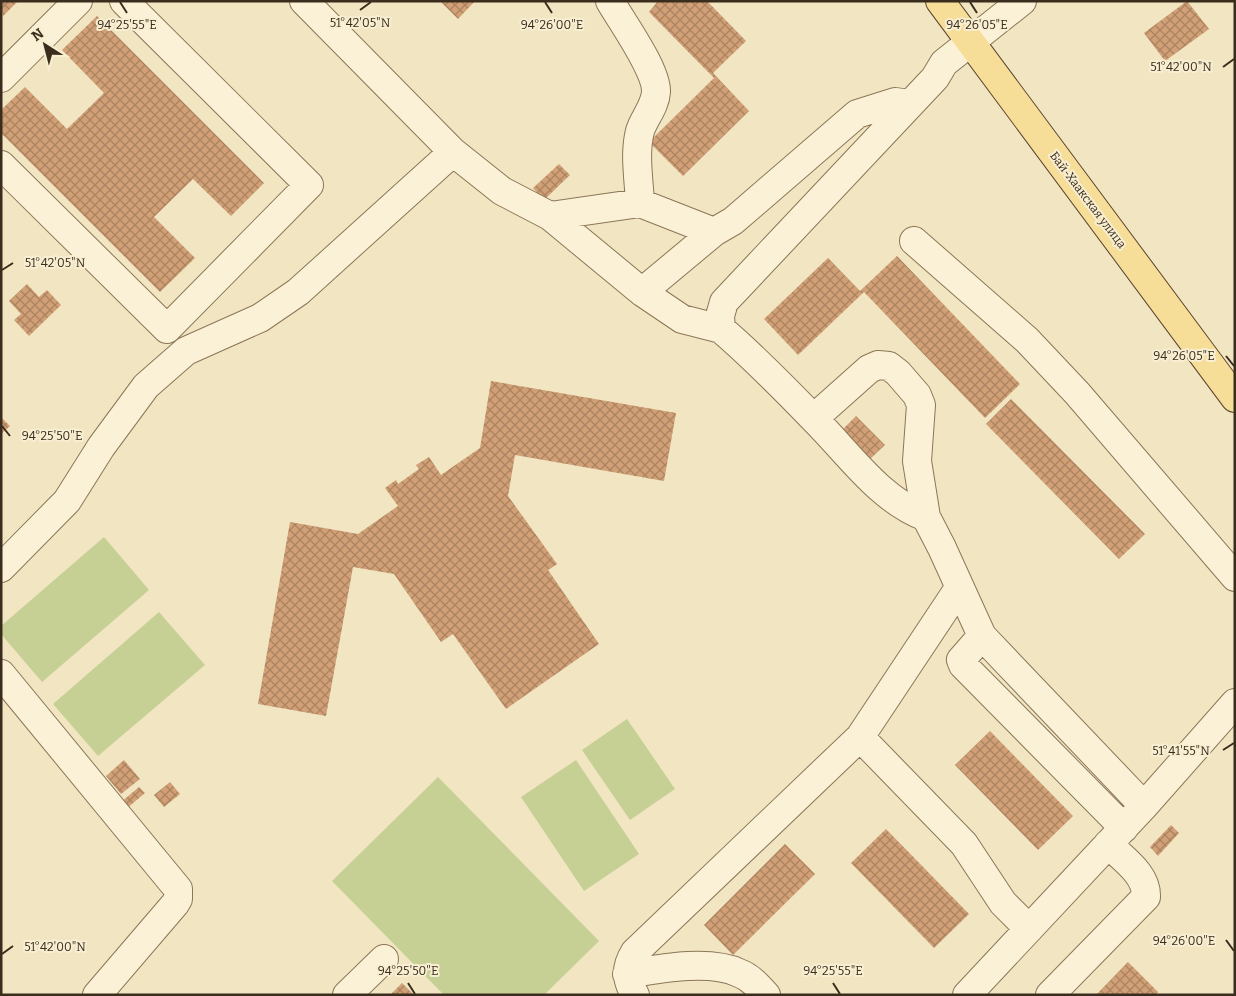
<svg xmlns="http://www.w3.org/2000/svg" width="1236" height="996" font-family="Bitter,serif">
	<defs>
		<pattern id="building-cross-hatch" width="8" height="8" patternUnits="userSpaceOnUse" patternTransform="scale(1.25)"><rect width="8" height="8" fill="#d1a076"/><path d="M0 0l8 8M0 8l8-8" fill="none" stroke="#ab8360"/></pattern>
	</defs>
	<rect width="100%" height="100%" fill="#f1e5c2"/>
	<path fill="#c6d095" d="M104,537L149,590L42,682L1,634V626Z
		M159,612L205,665L98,756L53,704Z
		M627,719L675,789L630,820L582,750Z
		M576,760L639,854L584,891L521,797Z
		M438,777L599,941L544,995H444L332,881Z"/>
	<path fill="url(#building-cross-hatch)" d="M1,1H18L3,16Z
		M440,1H475L458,19Z
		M658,1H707L746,41L713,73L749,111L683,176L649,142L714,78L649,12Z
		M1187,1L1209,29L1165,61L1144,33Z
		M97,16L264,183L231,216L193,179L154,217L195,258L160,292L1,133V110L25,87L67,129L104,93L62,50Z
		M559,164L570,175L544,200L533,188Z
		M897,256L1020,384L985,418L864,292L798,355L764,319L828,258L860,291Z
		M27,284L39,297L47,290L61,305L29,336L14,320L21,314L9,301Z
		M491,381L676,413L664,481L515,455L508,496L557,564L548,570L599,644L506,709L453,634L441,642L394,574L353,567L326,716L258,704L290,522L358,534L398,506L385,488L396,480L398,484L419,469L416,465L429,457L441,475L480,448Z
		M1011,399L1145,534L1119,559L986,424Z
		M856,416L885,445L870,459L842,430Z
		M1,417L10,426L1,434Z
		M990,731L1073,816L1038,850L955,765Z
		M124,760L140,779L121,794L106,776Z
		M170,782L180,794L164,807L154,795Z
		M139,787L145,793L126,809L120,803Z
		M1171,825L1179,833L1158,856L1150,847Z
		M886,829L969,914L934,948L851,863Z
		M785,844L815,874L733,955L704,925Z
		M1128,962L1158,992L1155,995H1096Z
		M402,983L414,995H390Z"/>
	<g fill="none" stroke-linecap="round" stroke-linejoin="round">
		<defs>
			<path id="minor" d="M304,1L453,152L502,191L550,216L642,292L682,319L721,329
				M610,1C622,22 657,70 656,92C655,107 644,118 640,131C634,154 639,180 640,203
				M1022,1L944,63L935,78L724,302L720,316L721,329C754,357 785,389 815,420C849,454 880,500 926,517L942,548L982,636L1144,806
				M1,78L78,1
				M1,165L167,329L309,185L124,1
				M550,216L640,203L714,232
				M914,241L1027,340L1077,393L1235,577
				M642,292L714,232L733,221L857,114L895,102L910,104
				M814,418L869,369L878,365L889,366L898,373L917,395L921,405L917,461L926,517
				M1,568L67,501L101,447L146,386L186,351L260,318L298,292L453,152
				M982,636L961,660L963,665L1124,828
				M1,674L178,889V899L175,904L97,995
				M860,737L964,844L1003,903L1029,929
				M627,974C658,969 709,959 739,973C750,977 758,986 766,995
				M347,995L384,959
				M635,995C626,979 625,968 635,952L860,737L959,588
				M967,995L1144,806L1235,703
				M1050,995L1146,897C1147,874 1123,859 1108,844"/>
			<path id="major" d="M940,1L1235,398"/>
		</defs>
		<use href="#minor" stroke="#8c7658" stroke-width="30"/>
		<use href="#major" stroke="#59432d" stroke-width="30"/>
		<use href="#minor" stroke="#fbf1d6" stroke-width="28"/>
		<use href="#major" stroke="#f6dd98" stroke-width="28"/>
	</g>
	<path fill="none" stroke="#3b2d1d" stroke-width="2" d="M120,2L127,13M545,2L552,13M970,2L977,13M360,10L371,2M1223,67L1234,59M2,270L13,263M1226,356L1234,366M2,426L10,436M1223,750L1234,743M1226,940L1234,951M2,954L13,946M408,983L415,994M833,983L840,994"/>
	<g text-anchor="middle" stroke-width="4" stroke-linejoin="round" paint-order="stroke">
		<g font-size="12" fill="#3b2d1d" stroke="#f8eed2">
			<text transform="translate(1088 200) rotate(53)" y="4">Бай-Хаакская улица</text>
		</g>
	</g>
	<g font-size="12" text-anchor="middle" fill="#3b2d1d" stroke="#f8eed2" stroke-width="4" stroke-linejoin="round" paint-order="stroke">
		<text x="360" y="27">51°42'05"N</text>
		<text x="127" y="29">94°25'55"E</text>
		<text x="552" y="29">94°26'00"E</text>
		<text x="977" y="29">94°26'05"E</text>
		<text x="1181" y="71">51°42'00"N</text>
		<text x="55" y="267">51°42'05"N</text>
		<text x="1184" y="360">94°26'05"E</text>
		<text x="52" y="440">94°25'50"E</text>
		<text x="1181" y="755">51°41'55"N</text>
		<text x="1184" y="945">94°26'00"E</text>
		<text x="55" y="951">51°42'00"N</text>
		<text x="408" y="975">94°25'50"E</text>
		<text x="833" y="975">94°25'55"E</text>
	</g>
	<rect width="1236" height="996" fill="none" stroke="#3b2d1d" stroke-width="5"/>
	<g transform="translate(45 45) rotate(324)" stroke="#f8eed2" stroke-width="4" paint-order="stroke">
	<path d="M0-4L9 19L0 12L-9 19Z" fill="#3b2d1d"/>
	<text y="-8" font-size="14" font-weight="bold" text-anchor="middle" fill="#3b2d1d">N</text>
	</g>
</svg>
